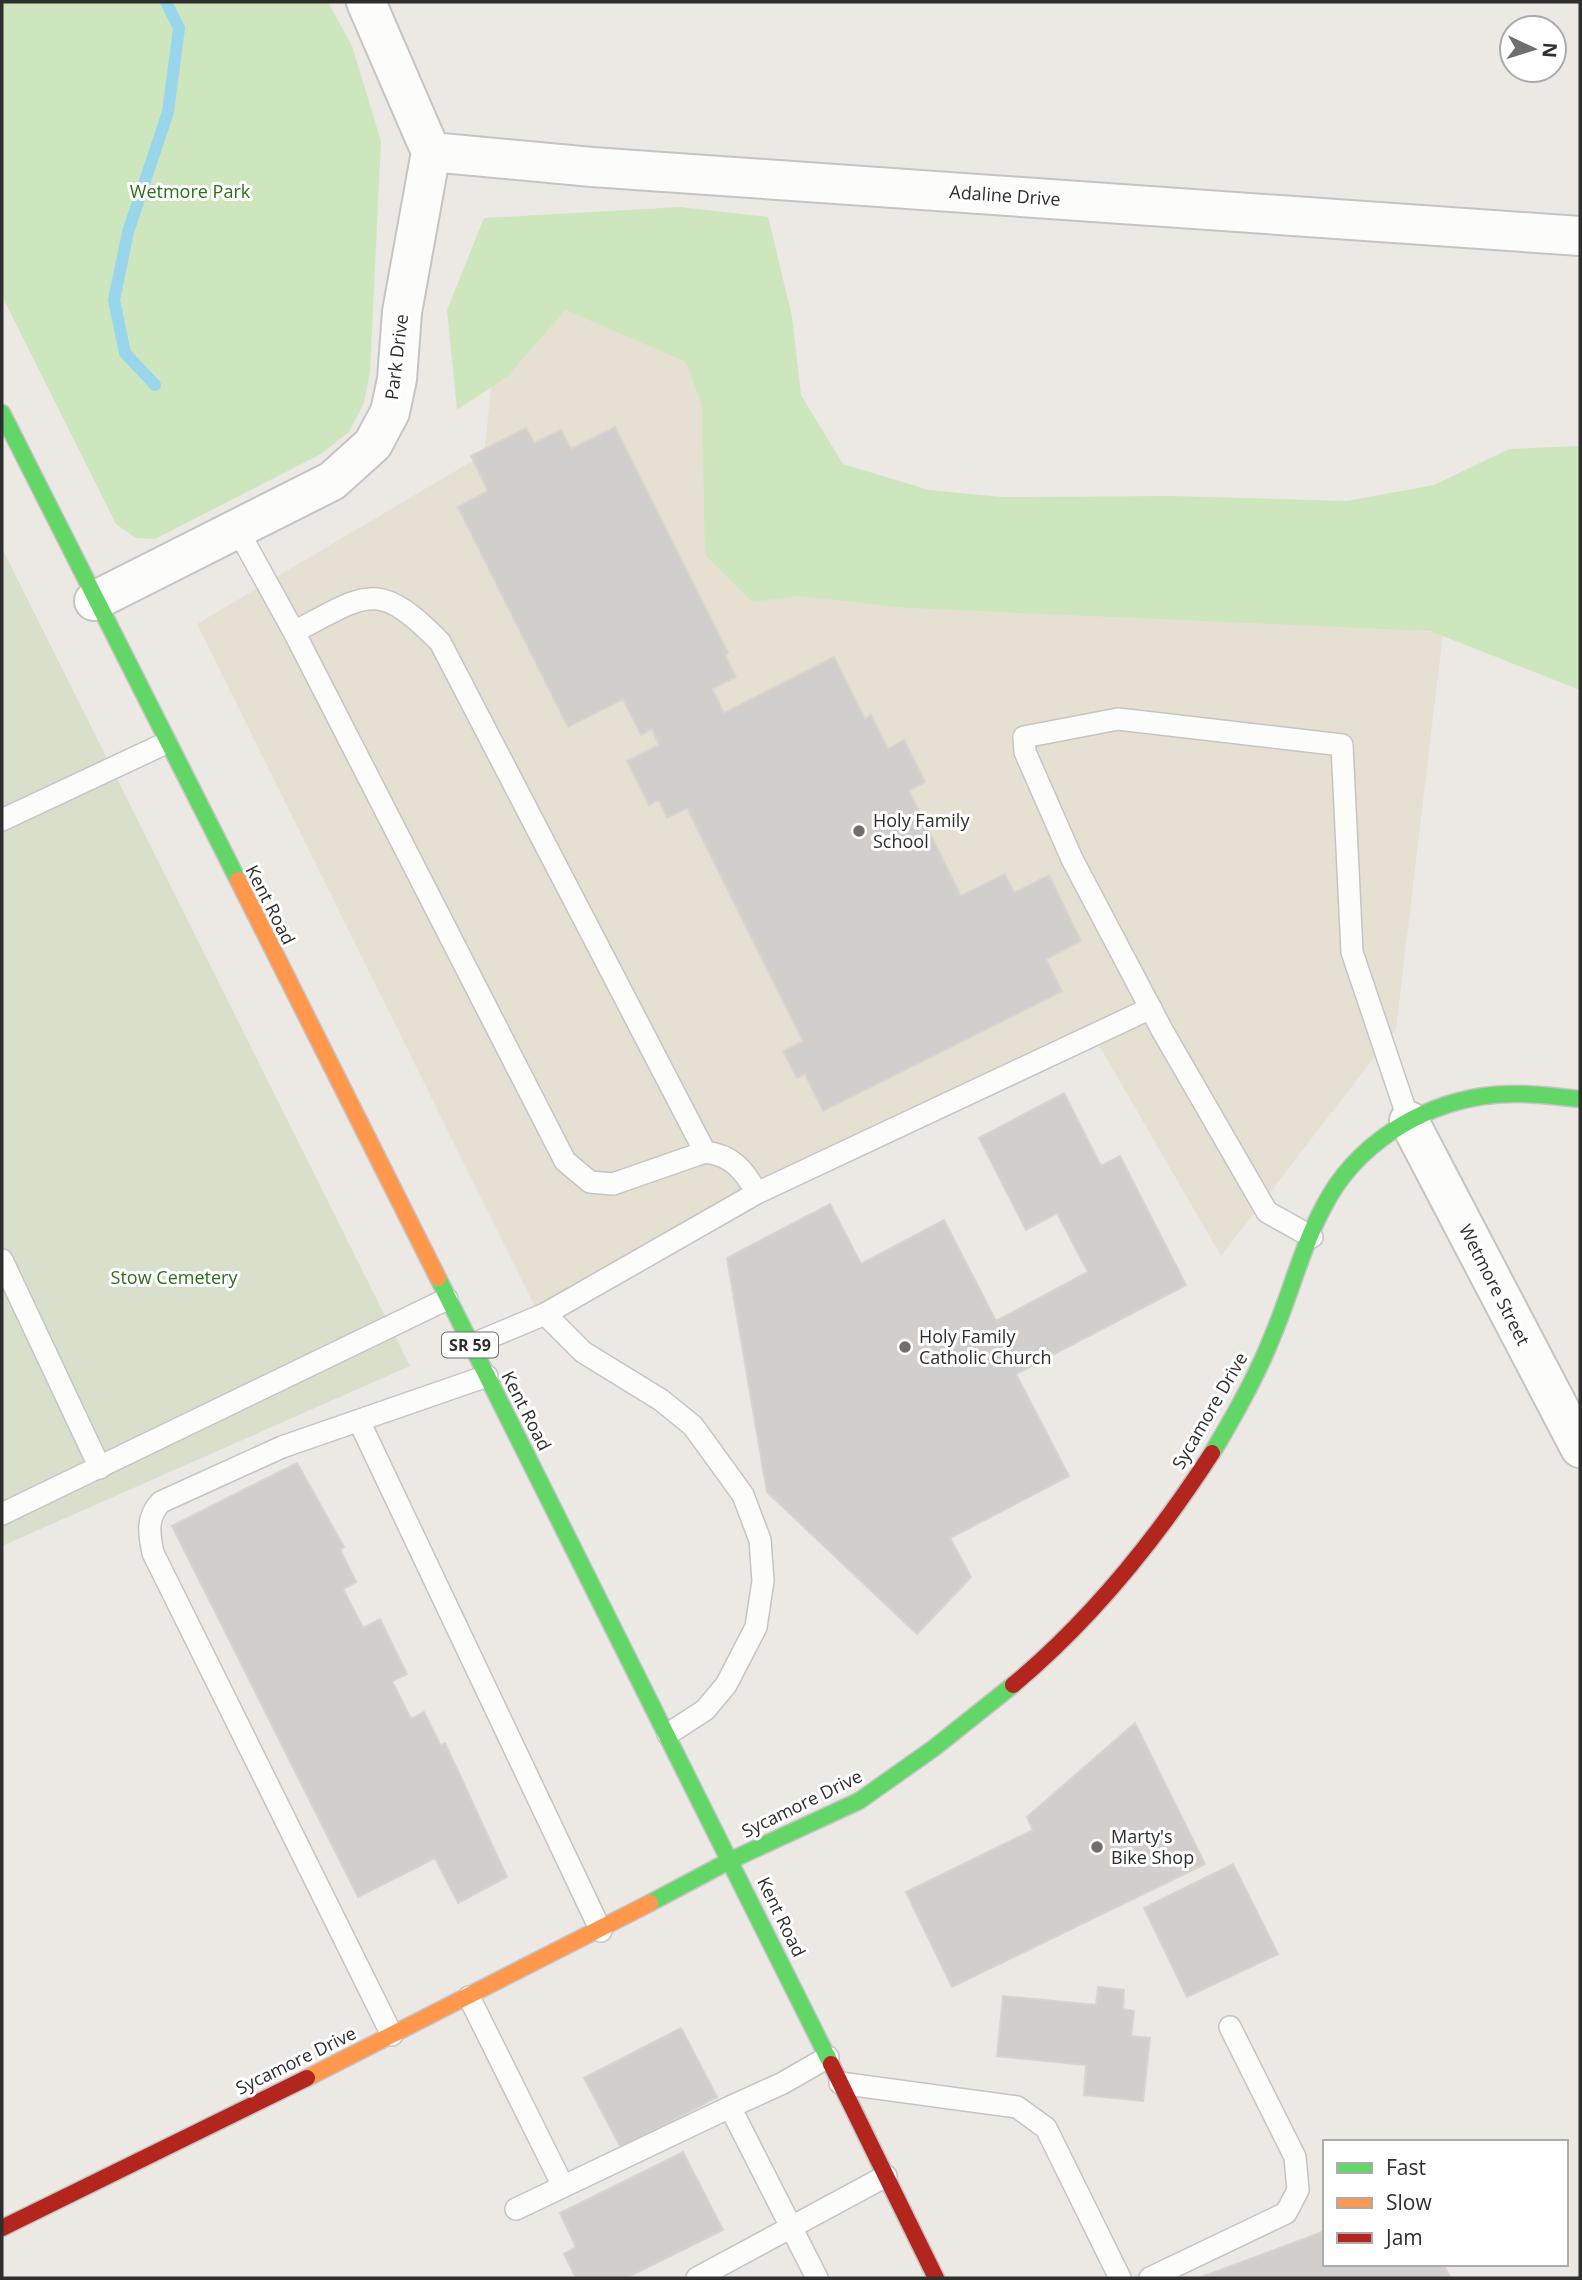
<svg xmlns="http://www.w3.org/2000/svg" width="1582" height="2280" font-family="'Open Sans',sans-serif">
	<rect width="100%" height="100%" fill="#ece8e4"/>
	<path fill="#e6e0d3" d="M506,250L747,252L770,571L1443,633L1396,1029L1221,1256L1097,1042L536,1309L197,624L484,454Z"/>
	<path fill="#cee6be" d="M2,2H328L352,46L381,141L370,373L364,403L349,432L321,454L155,539L136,538L116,524L2,296Z
		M680,207L768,217L792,316L801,395L843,464L929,490L1003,497L1171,496L1347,501L1434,485L1509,449L1580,446V690L1430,631L908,608L799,596L752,602L705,555L702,406L686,362L565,310L508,376L457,410L447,310L484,218Z"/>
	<path fill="#d8e0cc" d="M2,548L410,1366L2,1546Z"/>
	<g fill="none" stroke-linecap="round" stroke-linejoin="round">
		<path stroke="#99d6ec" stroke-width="12" d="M155,385L125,353L114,300L128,232L168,112L179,28L166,2"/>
	</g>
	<path fill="#d1cecb" stroke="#d7d4d0" stroke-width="2" d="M615,427L728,653L725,655L736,677L712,689L724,713L834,657L865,719L871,715L888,749L904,740L925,782L909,791L961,896L1005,874L1014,893L1049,875L1081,941L1046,959L1062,991L823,1111L805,1074L797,1078L783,1051L803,1041L687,808L667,818L659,800L649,805L627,761L659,745L652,729L641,735L623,699L568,727L458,507L488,491L471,456L526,428L534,443L561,430L571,449Z
		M1064,1093L1101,1166L1120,1156L1186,1285L1016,1374L1069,1476L950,1538L971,1577L917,1634L767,1492L727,1258L830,1204L861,1264L944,1220L996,1321L1088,1272L1057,1213L1026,1230L979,1138Z
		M297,1463L344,1547L340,1549L356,1582L343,1589L363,1628L380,1619L407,1674L392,1681L411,1719L424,1712L441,1746L445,1743L507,1877L458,1903L435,1858L358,1897L172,1526Z
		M1135,1723L1205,1864L952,1987L906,1892L1033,1830L1027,1817Z
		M1233,1864L1278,1954L1187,1997L1144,1908Z
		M1098,1987L1124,1990L1123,2009L1134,2011L1131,2036L1150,2038L1143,2101L1084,2095L1086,2065L997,2056L1003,1996L1096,2005Z
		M681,2028L717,2097L621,2148L584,2078Z
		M683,2152L723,2230L626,2278H576L564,2254L576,2247L560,2213Z
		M1325,2231V2264H1444L1450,2278H1199Z"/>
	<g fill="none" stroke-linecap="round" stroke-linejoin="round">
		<defs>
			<path id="lane" d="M236,527L294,632L565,1161L590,1182L613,1184L705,1152C732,1155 744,1170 757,1193L1151,1008
				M294,632C367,594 377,578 440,642L705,1152
				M2,820L166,743
				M1312,1237L1267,1212L1162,1030L1072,859L1025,752L1024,737L1118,719L1342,745L1352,952L1409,1121
				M2,1260L100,1468
				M545,1314L583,1352L661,1400L693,1426L743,1495L760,1540L763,1581L756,1627L726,1685L705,1710L668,1734
				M471,1345L545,1314L757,1193
				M359,1421L601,1931
				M2,1514L447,1299
				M469,1997L563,2186
				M392,2035L153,1553C149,1534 146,1517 161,1502L282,1447L487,1376
				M840,2083L1017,2107L1046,2128L1120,2278
				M730,2107L783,2083L828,2057
				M516,2209L730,2107L817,2278
				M697,2278L886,2176
				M1150,2278L1286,2213L1298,2190L1295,2157L1230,2027"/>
			<path id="street" d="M431,152L592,167L1580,236
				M94,601L332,481L373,444L390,412L397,379L402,312L431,152L366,2
				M1409,1121L1580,1448"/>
			<path id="fast" d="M2,413L238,880
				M438,1278L831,2064
				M1212,1453C1235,1415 1257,1376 1273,1335C1291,1292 1302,1247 1324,1206C1355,1146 1417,1106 1484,1096C1516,1091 1548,1096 1580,1099
				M650,1903L729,1861L859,1801L934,1748L1013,1685"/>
			<path id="slow" d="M238,880L438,1278
				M307,2078L650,1903"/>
			<path id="jam" d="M1013,1685C1091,1620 1157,1538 1212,1453
				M831,2064L936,2278
				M2,2228L307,2078"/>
		</defs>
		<use href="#lane" stroke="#c5c4c5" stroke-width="24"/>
		<use href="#street" stroke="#c5c4c5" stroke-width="42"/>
		<use href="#fast" stroke="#c5c4c5" stroke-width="19"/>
		<use href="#slow" stroke="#c5c4c5" stroke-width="19"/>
		<use href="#jam" stroke="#c5c4c5" stroke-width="19"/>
		<use href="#lane" stroke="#fcfcfb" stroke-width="21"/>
		<use href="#street" stroke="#fcfcfb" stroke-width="38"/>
		<use href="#fast" stroke="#63d668" stroke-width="16"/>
		<use href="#slow" stroke="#ff974d" stroke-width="16"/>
		<use href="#jam" stroke="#b3261e" stroke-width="16"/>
	</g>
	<g fill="#706f6e" stroke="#fff" stroke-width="2.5">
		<circle cx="859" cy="831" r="7"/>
		<circle cx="905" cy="1347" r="7"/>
		<circle cx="1097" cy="1847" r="7"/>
	</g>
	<g text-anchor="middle" stroke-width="6" stroke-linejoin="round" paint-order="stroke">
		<rect fill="#fff" stroke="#6d6d6d" stroke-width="2" x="442" y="1332.5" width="56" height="25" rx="5"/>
		<g font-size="16" font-weight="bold" fill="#2e2e2e">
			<text x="470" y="1351">SR 59</text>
		</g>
		<g font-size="18" fill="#2c6e1b" stroke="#fff">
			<text x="190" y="198">Wetmore Park</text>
			<text x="174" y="1284">Stow Cemetery</text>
		</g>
		<g font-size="18" fill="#2e2e2e" stroke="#fff">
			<text transform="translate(1005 196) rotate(4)" y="6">Adaline Drive</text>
			<text transform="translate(397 357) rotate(-83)" y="6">Park Drive</text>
			<text transform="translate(270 905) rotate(63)" y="6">Kent Road</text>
			<text transform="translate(1494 1285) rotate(63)" y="6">Wetmore Street</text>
			<text transform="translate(526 1411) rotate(63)" y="6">Kent Road</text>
			<text transform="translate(1210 1411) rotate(-60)" y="6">Sycamore Drive</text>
			<text transform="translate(802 1804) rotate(-26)" y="6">Sycamore Drive</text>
			<text transform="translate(781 1917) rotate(64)" y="6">Kent Road</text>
			<text transform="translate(296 2061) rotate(-26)" y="6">Sycamore Drive</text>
		</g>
		<g font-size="18" fill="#2e2e2e" stroke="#fff" text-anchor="start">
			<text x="873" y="827">Holy Family<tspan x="873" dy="21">School</tspan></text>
			<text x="919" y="1343">Holy Family<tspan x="919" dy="21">Catholic Church</tspan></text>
			<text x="1111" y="1843">Marty's<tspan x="1111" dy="21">Bike Shop</tspan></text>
		</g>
	</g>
	<rect width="1582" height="2280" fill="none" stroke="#2e2e2e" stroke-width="7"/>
	<rect x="1323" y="2140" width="245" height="126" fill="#ffffff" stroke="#ababab" stroke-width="2"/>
	<rect x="1337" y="2163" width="35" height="10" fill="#63d668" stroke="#ababab" stroke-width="2"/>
	<text x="1386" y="2175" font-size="21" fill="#2e2e2e">Fast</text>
	<rect x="1337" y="2198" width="35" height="10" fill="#ff974d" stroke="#ababab" stroke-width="2"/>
	<text x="1386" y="2210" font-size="21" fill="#2e2e2e">Slow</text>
	<rect x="1337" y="2233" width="35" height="10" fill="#b3261e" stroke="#ababab" stroke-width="2"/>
	<text x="1386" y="2245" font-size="21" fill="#2e2e2e">Jam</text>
	<g transform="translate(1533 49) rotate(94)"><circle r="33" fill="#ffffff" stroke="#ababab" stroke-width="2"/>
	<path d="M0-5L12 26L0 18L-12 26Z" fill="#706f6e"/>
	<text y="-10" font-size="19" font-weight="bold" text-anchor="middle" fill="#2e2e2e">N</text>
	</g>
</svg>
